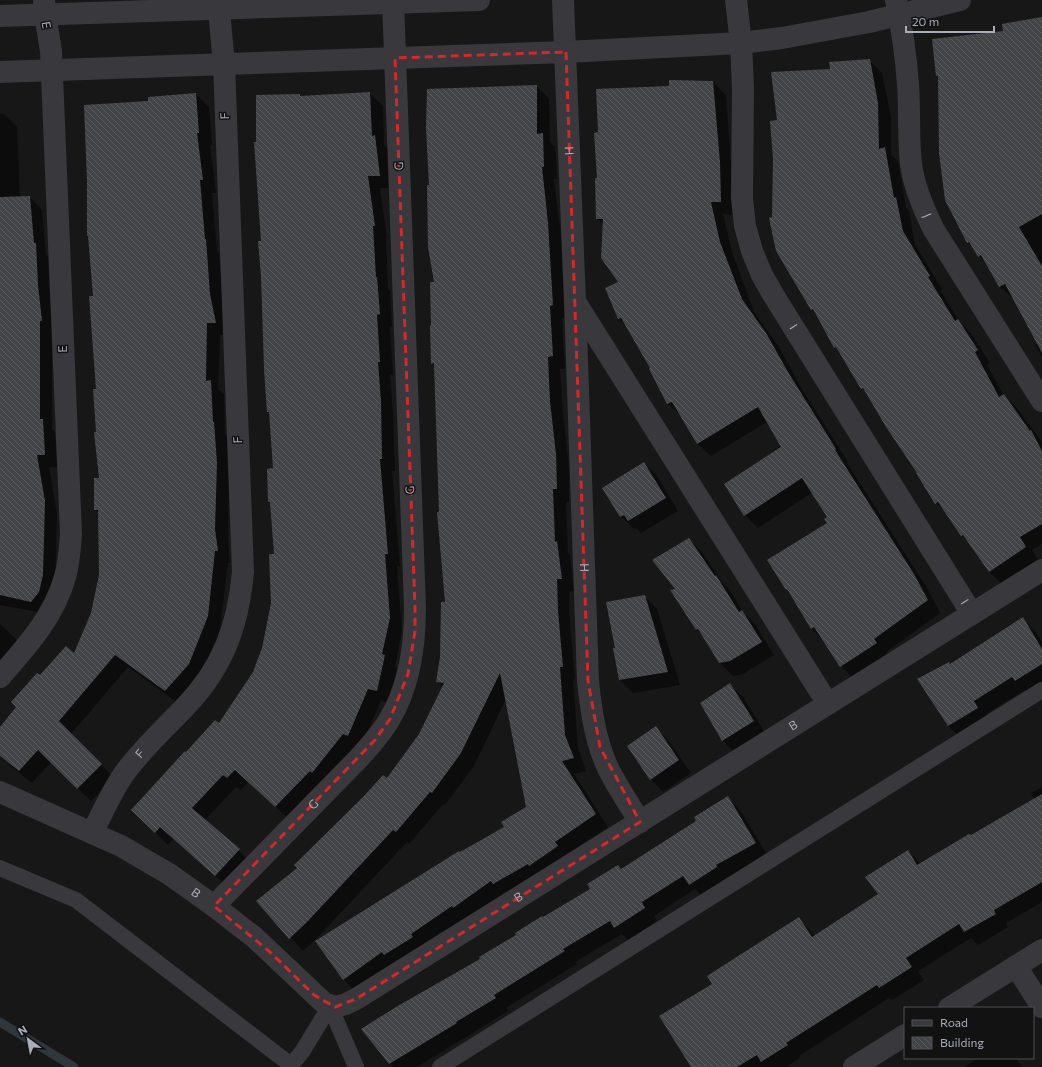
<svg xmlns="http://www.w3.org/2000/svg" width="1042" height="1067" font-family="Commissioner,sans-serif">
	<defs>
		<pattern id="building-back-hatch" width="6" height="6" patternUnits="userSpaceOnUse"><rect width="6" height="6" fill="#434448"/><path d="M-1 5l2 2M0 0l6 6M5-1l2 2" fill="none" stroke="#5b5c60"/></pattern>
	</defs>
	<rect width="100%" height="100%" fill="#171718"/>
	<path fill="#0007" d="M1042,23V357L1035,345L1038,343L1014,299L1000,287L987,264L968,243L946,199L939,78L937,76L933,40L1005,32Z
		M869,60L882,73L891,117V155L898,161L906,208L909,211L915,245L942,289L940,290L959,321L971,333L990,363L987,365L1004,395L1017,408L1042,442V544L1032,550L1038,560L1002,584L989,572L972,545L962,536L948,514L936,503L868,394L862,388L839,351L835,347L817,314L812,309L773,218L779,121L831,70Z
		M713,82L726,95L732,176L733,215L723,214L733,255L754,312L779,347L800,386L848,462L847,463L927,588L940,613L886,652L889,657L854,679L841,666L824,641L812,629L792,595L787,590L768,561L828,523L829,517L813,492L758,528L745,515L783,448L767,422L711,456L698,444L681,416L668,404L652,369L629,329L619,319V282L604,225L597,219L599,133L670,87Z
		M537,86L549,99L550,142L555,147L557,179H554L561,236L565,318H562L565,369H560L563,414L569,468V502H566L568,553L570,555L574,591L569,592L570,625L575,679L573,680L578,748L586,771L574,774L608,827L356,992L343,979L460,853L506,828L527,807L506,699L474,766L445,805L443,804L409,844L407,842L319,936L303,951L258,901L298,868L387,780L420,735L443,687L437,681L441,658L446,603L440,513L435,366L432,363L435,283L430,186Z
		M370,93L383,106L384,145L388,149L393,188H380L387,238H386L388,289L390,291L392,327H390L393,375H390L393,414L395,471H392L400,566H397L402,631L395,666L397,668L389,703L381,701L360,748L289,819L248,782L241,790L236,787L205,820L252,863L229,888L174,839L168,845L132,810L186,754L219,725L254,672L262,648L272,603L276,555L274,469L270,414L268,412L262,242L257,143L300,95L302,97Z
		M196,94L209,107L212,145H210L216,193H212L217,251L219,253L223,308L228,335H220L218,389L224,394L225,434L227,436L229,477L228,542L230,563H228L220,629L202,677L178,703L128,667L71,734L114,778L91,801L51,762L32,783L0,757V729L40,677L74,655L92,613L100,575L99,514L95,510L100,479L97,433V390L94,297L150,102L149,98Z
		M0,114H4L17,127L20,198L30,197L42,210L46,255L48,256L50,298L54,333H52V429L55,432L57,467H49L57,514L55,588L43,613L0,605Z
		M644,463L657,476L678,511L641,533L636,528L634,529L621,516Z
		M689,539L702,552L722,582L729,589L743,612L755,624L774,655L743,674L733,676L720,663L703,636L697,630L677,589Z
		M644,596L657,609L680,685L633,693L620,680L614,649L616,648Z
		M1023,619L1035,631L1042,642V685L1028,693L1025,690L986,714L990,721L961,738L948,726L951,665Z
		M0,624L19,642L0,666Z
		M730,685L743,697L766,734L735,753L723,741L701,703Z
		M656,728L668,740L691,773L663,792L651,779Z
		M1042,787V902L1006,923L1008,927L978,945L971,938L918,971L924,980L892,1000L889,998L799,1056L800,1058L786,1067H692L714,984L799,919L815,936L879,895L908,851L921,864L1035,799L1031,793Z
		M727,797L740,810L768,856L702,897L695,889L654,916L657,921L628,940L622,934L575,962L577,964L506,1008L508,1011L417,1067H393L389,1063L481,959L543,918L591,889L698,821Z
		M978,1058H1016L1022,1067H964Z"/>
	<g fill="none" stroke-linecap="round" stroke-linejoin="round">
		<path stroke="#2f373e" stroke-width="9" d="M0,1022L74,1067"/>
	</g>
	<path fill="url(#building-back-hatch)" d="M1042,17V214L1019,227L1042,266V353L1005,284L999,287L981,255L978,257L969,242L967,243L945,200L939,153L938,76H936L932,39L1003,31L1002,24Z
		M870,59L878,103L879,149L885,147L894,198L896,197L903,231L930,276L928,277L955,321L958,319L978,350L975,352L999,397L1004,394L1030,431L1031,430L1042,451V524L1020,537L1026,547L989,572L963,535L961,536L938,502L935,504L916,473H917L886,427L863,388L861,389L836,347L834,348L813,309L811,310L776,251L769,218L772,217L773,159L770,121L777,120L771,72L830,69L829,62Z
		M669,80L713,81L720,162L721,202H711L720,242L742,299L766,333L788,372L836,449L835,450L914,574L928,600L874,639L877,643L840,667L814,627L811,629L787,589L786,590L767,560L827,523L824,519L827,517L802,478L744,516L724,484L781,447L758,407L697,444L672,402L667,404L649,369L650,368L621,318L618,319L605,288L618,282L601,258L603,219H596L595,178H597L594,133L598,132L596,89L669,86Z
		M537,85V134L543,133L544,167H542L548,223L553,305L550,306L553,356L548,357L550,401L556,454L557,489H553L555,542L557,541L562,579H557L558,611L563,667H560L565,735L574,758L562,761L596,814L555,842L558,846L529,866L528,864L493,884L491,881L453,908L452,906L411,934L413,937L384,955L382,952L343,980L315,941L459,851L460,852L504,827L501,822L526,807L500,673L461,753L432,793L430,792L396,832L393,830L306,923L289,939L256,901L297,868L294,865L363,797L383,775L387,778L419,734L444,683L436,682L440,657L441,602H445L437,512H439L434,363L431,364L430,325H431L430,282H434L428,247L427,185H429L426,128L427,89Z
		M370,92L372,136L375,135L380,176H368L375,226H373L376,277H377L380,314L377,315L380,362H378L381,401L382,459H380L388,554H385L390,618L382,654L385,655L377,691L368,689L348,736L343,734L312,773L310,771L275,807L235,770L227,778L223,775L192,808L240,849L215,876L160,827L155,833L131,810L185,751L186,752L215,720L219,723L253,672L262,648L271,603L269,554H274L270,502H268L267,469L273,468L269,412H267L264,369L261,276L258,241H261L254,142H256V95L300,94V96Z
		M196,93L199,133H197L203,180H200L205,239H206L210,294L216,323H207L206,381L211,380L213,422H214L217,463L215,529L218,551H215L208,616L189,664L165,691L115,655L59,721L102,764L77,789L38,750L19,771L0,756V727L16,707L11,702L37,673L40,675L66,646L74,653L91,613L99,575L98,510H94V478H99L94,432H96L93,389H96L89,296H93L88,236H87V181L84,105L148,101V97Z
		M30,196L34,243H36L38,285L42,321H40V419H43L45,455H37L45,501L43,575L39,592L31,602L0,595V197Z
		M644,462L666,498L628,521L624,515L620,517L602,488Z
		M689,538L715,576L716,575L739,612L742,610L762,642L730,661L719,663L698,629L696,630L670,590L675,589L652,560Z
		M645,595L668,672L619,680L613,648H615L606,602Z
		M1023,617L1042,649V664L1015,681L1012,677L974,701L978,708L948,726L917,679L949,662L950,664Z
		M730,683L754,721L722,741L700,703Z
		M656,726L679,760L650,780L627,746Z
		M1042,794V882L994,910L996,914L964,932L959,924L906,958L912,967L879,988L877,985L786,1043L788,1045L761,1062L757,1055L737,1067H691L659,1016L712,984L707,976L799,917L812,937L878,894L865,877L908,850L917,865L969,834L971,835Z
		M728,796L756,843L716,865L717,867L689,885L683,876L642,902L645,908L614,928L610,921L563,949L565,951L494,995L496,998L456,1022L457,1023L389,1064L361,1029L396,1007L480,959L479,957L516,935L515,933L542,916L543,917L590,889L587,884L618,865L621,869L696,821L694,817Z"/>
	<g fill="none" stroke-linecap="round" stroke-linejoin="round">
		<path stroke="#38383d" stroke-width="16" d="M0,868L76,900L291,1065L302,1052L330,1006
			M330,1006L356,1067
			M440,1067L1042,690"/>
		<g stroke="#38383d" stroke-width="22">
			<path id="s1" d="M563,0L575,302L588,681C591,710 595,739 607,766C616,785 629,804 640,822"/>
			<path id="s2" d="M736,0L741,43L743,88L742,198L745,226L752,251L762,275L774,296L972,614"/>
			<path id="s3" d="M896,0C902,28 906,56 908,85C910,111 908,138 911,164C914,187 924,210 934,230L1042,401"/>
			<path d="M0,16L479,0"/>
			<path d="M0,72L566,52L741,43L782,38L869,22L960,0"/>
			<path d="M576,303L828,704"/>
			<path d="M0,677C26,647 54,617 65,577C69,563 70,548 71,534L51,51L45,14L44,0"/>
			<path id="s4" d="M0,792L121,846L169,874L214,906L254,937L324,1003L335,1007L346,1004L356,999L1042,570"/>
			<path id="s5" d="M92,833C103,812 112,790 126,771C143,748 165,728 186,706C223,667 238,626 243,572L224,64L218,0"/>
			<path id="s6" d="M214,906L359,758C370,746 381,734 389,720C410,686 415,646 415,608L393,0"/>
			<path d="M1016,966L1042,1007"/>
			<path d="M949,1008L1042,950"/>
			<path d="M854,1067L905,1035"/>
		</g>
	</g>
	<path fill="none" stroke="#d62828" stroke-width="3" stroke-dasharray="8 5" stroke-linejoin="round" d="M566,52L588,681L600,747L640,822L356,999L335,1007L314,995L270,952L214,906L375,740L390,719L408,674L415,631V608L395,58Z"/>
	<g text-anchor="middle" stroke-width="3" stroke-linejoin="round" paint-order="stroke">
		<g font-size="12" fill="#a9adb8" stroke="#121213">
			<text transform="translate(46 25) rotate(80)" y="4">E</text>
			<text transform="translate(225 116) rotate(-92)" y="4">F</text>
			<text dy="4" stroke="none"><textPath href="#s1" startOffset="151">H</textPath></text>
			<text transform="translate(399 166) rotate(-92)" y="4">G</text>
			<text dy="4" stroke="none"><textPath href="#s3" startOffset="219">J</textPath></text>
			<text dy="4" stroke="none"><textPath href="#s2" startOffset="339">I</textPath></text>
			<text transform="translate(63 349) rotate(-92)" y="4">E</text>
			<text transform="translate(238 440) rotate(-92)" y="4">F</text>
			<text transform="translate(410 490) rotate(-92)" y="4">G</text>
			<text dy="4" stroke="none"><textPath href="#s1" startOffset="568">H</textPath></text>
			<text dy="4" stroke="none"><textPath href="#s2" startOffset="663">I</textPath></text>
			<text dy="4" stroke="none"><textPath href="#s4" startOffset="940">B</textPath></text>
			<text dy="4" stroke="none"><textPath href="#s5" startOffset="93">F</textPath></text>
			<text dy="4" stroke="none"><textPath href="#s6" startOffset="142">G</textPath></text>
			<text dy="4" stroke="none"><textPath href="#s4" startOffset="221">B</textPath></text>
			<text dy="4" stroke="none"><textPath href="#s4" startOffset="616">B</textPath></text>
		</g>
	</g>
	<rect x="904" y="1007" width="130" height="52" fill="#121213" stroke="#4e5055"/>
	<rect x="912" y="1020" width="20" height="6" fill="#38383d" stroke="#4e5055"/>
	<text x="940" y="1027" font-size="12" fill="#a9adb8">Road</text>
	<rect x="912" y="1037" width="20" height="12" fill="url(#building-back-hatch)" stroke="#4e5055"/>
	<text x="940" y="1047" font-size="12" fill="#a9adb8">Building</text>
	<g transform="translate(28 1039) rotate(328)" stroke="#121213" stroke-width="3" paint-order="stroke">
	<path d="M0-3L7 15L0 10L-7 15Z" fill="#a9adb8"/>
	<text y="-6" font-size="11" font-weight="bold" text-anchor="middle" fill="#a9adb8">N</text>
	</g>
	<path d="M906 26v6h88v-6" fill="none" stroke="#a9adb8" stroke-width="2"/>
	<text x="912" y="26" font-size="12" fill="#a9adb8" stroke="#121213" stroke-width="3" paint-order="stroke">20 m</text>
</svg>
